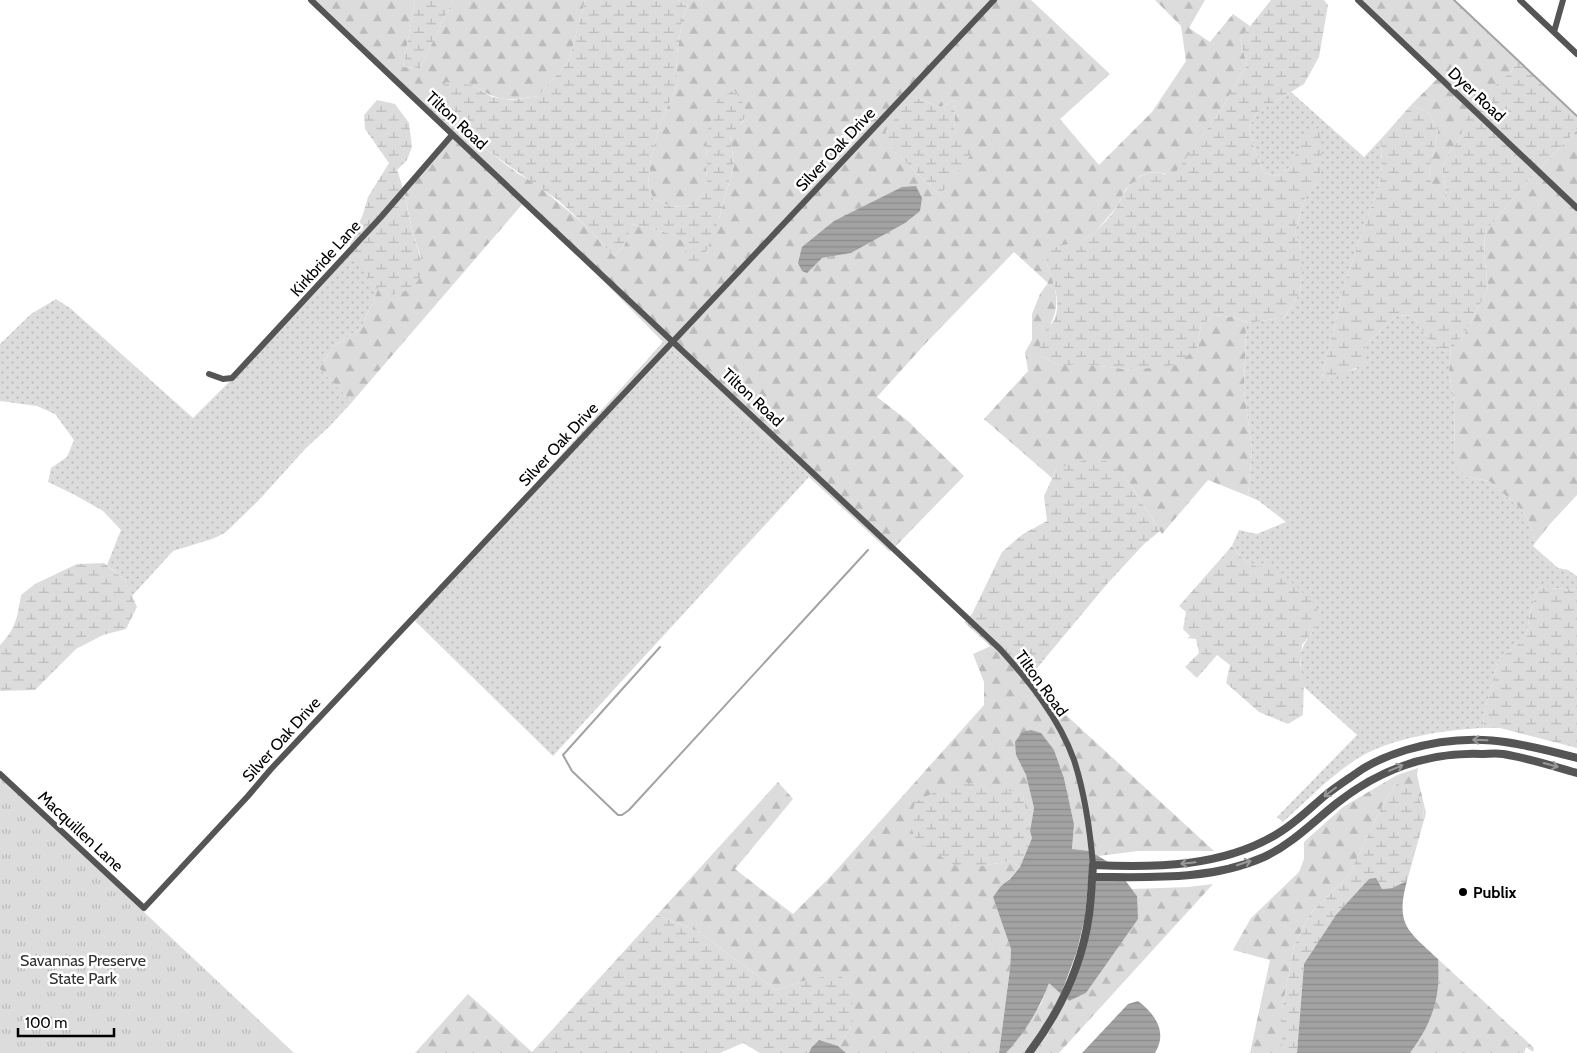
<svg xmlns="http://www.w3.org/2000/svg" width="1577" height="1053" font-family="Cabin,sans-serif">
	<defs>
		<pattern id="grass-dots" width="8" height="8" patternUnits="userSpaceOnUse" patternTransform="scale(1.25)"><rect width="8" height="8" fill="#dcdcdc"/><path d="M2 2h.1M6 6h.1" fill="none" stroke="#bbb" stroke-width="1.8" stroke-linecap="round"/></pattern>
		<pattern id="forest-firs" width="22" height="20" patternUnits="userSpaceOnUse" patternTransform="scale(1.25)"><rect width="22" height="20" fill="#dcdcdc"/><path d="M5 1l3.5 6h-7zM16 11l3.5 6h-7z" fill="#bbb"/></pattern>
		<pattern id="wetland-marsh" width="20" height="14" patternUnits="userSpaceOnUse" patternTransform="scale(1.25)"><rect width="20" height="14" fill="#dcdcdc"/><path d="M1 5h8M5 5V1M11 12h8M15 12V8" fill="none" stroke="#bbb"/></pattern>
		<pattern id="park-tufts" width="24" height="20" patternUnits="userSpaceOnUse" patternTransform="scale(1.25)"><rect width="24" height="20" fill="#dcdcdc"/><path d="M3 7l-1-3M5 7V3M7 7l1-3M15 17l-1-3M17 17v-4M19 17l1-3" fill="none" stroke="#bbb"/></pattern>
		<pattern id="water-rules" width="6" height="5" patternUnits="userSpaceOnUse" patternTransform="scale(1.25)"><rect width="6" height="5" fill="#a3a3a3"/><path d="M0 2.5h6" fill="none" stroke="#8b8b8b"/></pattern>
	</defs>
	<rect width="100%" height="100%" fill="#fff"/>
	<path fill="url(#grass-dots)" d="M1291,92L1364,157L1381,139L1382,176L1346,279L1322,375L1329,381L1337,374L1356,369L1365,345L1397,315L1412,316L1431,343L1445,351L1451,345L1449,372L1455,407L1454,455L1466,477L1489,481L1518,506L1529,521L1535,543L1533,546L1558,568L1568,570L1577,576V590L1538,587L1530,613L1526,638L1499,659L1483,716L1484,728C1452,729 1406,736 1376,749C1342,763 1310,798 1283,822L1277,817L1357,735L1303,686C1304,679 1302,674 1301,667C1298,652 1305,641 1314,630L1267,559L1259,568L1242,558L1232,546L1239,530L1257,534L1286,522L1259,501L1248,496L1252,449L1244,391L1246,322L1249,323L1285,317L1300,292L1302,275V252L1295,231L1306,195L1318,182L1298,152L1289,168L1277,176L1264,173L1255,151L1249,127L1258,112Z
		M352,249L371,283L379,287L361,328L334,346L319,368L352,402L329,427L306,448L259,500L225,533L212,539L173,551L132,596L125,580L107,565L121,530L103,511L73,494L48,482L51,468L67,457L74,440L55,414L37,406L0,401V344L31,314L56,299L70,308L193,418L253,358Z
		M663,342L809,477L553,756L413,619Z"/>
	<path fill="url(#forest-firs)" fill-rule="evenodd" d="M308,0H415L403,67L420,68L453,0H585L569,61L538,96C506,101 500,102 472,85L427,111Z
		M677,0H1031L1110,74L1060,119L1099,165L1152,112L1186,61L1181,26L1155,0H1205L1189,28L1210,42L1233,14L1250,26L1240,39L1247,65L1219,113L1172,178L1164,173L1151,172L1140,176L1125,190L1117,207L1095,232L1075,244L1063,245L1046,260C1050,275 1058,289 1056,306C1055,325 1038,336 1041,356L1059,365H1091L1134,370L1197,348L1201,325L1214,315L1234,317L1246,322L1244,391L1252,449L1248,496L1208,480L1162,534L1123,473L1057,468L1052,478L984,419L1028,371L1025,352L1032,340V314L1040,294L1048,283L1014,252L926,343L877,397L908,421L964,476L890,552L663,342L525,201L352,402L319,368L334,346L361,328L379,287L392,295L421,257L413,234L404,191L452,138L487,150L517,173L536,184L584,224L614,256L624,246L633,224L675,235L687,244L717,226L734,165L730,135L744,120L706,136L707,190L693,205L673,207L653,199L648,184L651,159L660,123L678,84L676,61L682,20L688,6ZM920,99L940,107L955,100L954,131L960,144L940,195L890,147ZM920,210L905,222L851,253L822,258Z
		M1358,0H1453L1516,59V63L1511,72L1448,154L1442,169L1447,195L1452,204C1439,194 1430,189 1429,171L1438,131L1429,113L1411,105L1440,76Z
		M1577,130V495L1550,524L1535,543L1529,521L1518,506L1489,481L1466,477L1457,468L1454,455L1455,407L1449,372L1451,345L1464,335L1488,289L1484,253L1485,232L1534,174Z
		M991,646L1214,851H1138L1098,856L1090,851L1072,849L1074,824L1064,778L1054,750L1016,755L1026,775L1034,808L1030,831L1023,796L981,866L1011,861L1020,867C1011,878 1001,886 993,897L1011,949L1010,969L999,1053H846L839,1047L851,1026L807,980L776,990L699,932L657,915L778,782L793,799L735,869L793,914L832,875L984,705V682L973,654Z
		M1418,768L1417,775L1426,813L1424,820L1423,807L1397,783L1384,802L1349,875L1310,914L1294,946L1282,1010V1053H1250L1270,960L1233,950L1251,918L1299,872L1304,859V842L1343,807L1397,775Z
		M1213,884L1059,1053H1034L1048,1034L1067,999L1069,1001L1086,993L1109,959L1137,896L1132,889L1188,887Z
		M1438,959L1534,1048L1533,1052L1526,1047L1524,1053H1410C1433,1022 1441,997 1438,959Z
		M1049,982L1061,994L1042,1031L1025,1053H1006L1041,1004Z
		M468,994L532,1052L531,1053H415Z"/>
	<path fill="url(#wetland-marsh)" d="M415,0H453L420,68L403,67Z
		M585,0H677L688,6L682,20L676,61L678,84L660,123L651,159L648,184L653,199L673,207L693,205L707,190L706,136L717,100L734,90C751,113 749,115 730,136L734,164L717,226L707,250L696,265H682L687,244L675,235L633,224L624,246L614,256L584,224L559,201L487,150L452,138L427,111L446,82L472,85L492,97L512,100L538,96L569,61Z
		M1271,0H1324L1328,5L1319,57L1304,84L1258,112L1249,127L1255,151L1264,173L1277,176L1289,168L1306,133L1313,128L1319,129L1322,148L1321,167L1318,182L1306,195L1295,231L1302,252V275L1300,292L1285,317L1249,323L1234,317L1214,315L1201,325L1197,348L1176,365L1134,370L1091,365H1059L1041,356L1038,354C1040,345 1042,335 1047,328C1049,326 1051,324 1053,322C1064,302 1051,279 1046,260L1051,249C1067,243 1079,244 1093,233C1102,226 1111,216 1117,207C1120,202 1122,195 1126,190C1139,173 1153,167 1172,177L1219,113L1247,65L1240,39Z
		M1516,59L1577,116V130L1534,174L1485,232L1484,253L1488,289L1464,335L1445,351L1431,343L1412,316L1397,315L1365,345V363C1353,371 1340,372 1329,382L1322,375L1346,279L1382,176L1381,139L1411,105L1429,113L1438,131L1429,171C1430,188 1439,194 1451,203L1447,195L1442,169L1448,154L1461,137L1463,123L1474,110L1478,101L1511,72L1516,63Z
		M920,99L940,107L955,100L954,131L961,144L973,152L940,195L890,147L883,145L886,130L910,100Z
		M377,100L395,104L409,123L412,147L407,160L397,170C405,191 408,213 413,234C417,248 424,262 420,276C416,289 403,292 392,295L371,283L354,257L350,244L363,214L368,197L389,163L365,129L364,115Z
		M1086,460L1106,461L1123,473L1160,531L1144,544L1107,584L1027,680L964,622L972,614L1002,552L1023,534L1047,521L1044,496L1057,468Z
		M1232,546L1242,558L1259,568L1267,559L1315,604L1320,619L1314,630L1302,645L1300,664L1304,679L1303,715L1288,724L1259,712L1226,683L1230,665L1217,655L1197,678L1185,667L1199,653L1196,639L1187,638L1190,636L1183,629L1186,612L1179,606Z
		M104,563L125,580L137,607L126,629L103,635L76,649L35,690L0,691V645C16,629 18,615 21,595L35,584L77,564Z
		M1538,587L1577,590V748L1500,728H1484L1483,716L1499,659L1526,638L1530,613Z
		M965,782L1000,787L1023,796L1032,838L1020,867L1011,861L981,866L954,865L917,841L909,824L915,802L943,788Z
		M1397,783L1412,785L1423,807L1424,820L1407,881L1392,888L1382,889L1304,964L1297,1053H1282V1010L1294,946L1310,914L1349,875L1384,802Z
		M657,915L699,932L776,990L807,980L839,974L850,986L854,1014L851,1026L839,1047L819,1040L811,1048L809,1053H760L743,1043L720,1053H531Z"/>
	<path fill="url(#park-tufts)" d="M0,777L294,1053H0Z"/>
	<path fill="url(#water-rules)" d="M916,186L922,198L920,211L905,223L851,253L822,258L807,273L802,271L798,263L802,247L834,221L902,187Z
		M1031,730L1041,733L1054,750L1064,778L1074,824L1072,849L1090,851L1108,862H1090L1085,917L1077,951L1061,994L1049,983C1039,1010 1025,1032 1006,1053H999L1010,969L1011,949L993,897L1001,886L1010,879L1020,867L1032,838L1030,831L1034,808L1026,775L1016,755L1015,742L1022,732Z
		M1376,878L1382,889L1392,888L1407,881C1395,925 1408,931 1438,959C1441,997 1433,1022 1410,1053H1297L1304,964L1336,915L1369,879Z
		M1125,880L1137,896L1138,919L1086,993L1069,1001L1067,999L1084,952L1096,881Z
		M1138,1001C1155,1014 1168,1032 1155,1053H1082L1128,1004Z
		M819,1040L838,1046L846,1053H809L811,1048Z"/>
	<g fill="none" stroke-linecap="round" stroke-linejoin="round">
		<path stroke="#a3a3a3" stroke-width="2" d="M1454,0L1577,116
			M660,647L563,755L572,771L618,815H622L629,810L868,550"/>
		<path stroke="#555" stroke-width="6" d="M311,0C539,218 770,432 1000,649C1029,681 1059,718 1074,760C1085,794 1090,830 1093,865
			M1358,0L1577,208
			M1520,0L1577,54
			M1554,32L1563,0
			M209,374L223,379L232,378L381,217L452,135
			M0,774L144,908L248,796L271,769L994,0"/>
		<path stroke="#555" stroke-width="8" d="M1092,877C1150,877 1210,881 1264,857C1292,844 1313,822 1337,803C1379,770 1427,752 1481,754C1488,754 1496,753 1503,754C1528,758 1553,766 1577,773
			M1029,1053C1059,1013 1082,965 1089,915C1091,899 1092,882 1093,865C1155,868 1223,867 1277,834C1296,823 1311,807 1327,794C1337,786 1348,779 1358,772C1372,762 1390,755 1406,750C1470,731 1514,741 1577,758"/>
	</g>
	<defs><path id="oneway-shaft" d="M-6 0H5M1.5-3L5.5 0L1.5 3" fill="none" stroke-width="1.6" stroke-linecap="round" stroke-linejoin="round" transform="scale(1.25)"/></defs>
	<g stroke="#999">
		<use href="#oneway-shaft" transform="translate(1480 740) rotate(-178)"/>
		<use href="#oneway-shaft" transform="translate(1551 765) rotate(15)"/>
		<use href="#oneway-shaft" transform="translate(1396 768) rotate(-23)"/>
		<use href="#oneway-shaft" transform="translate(1330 792) rotate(143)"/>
		<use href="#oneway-shaft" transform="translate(1188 863) rotate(174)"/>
		<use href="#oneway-shaft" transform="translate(1244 863) rotate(-18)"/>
	</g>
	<circle fill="#000" stroke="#fff" stroke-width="2" cx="1463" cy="892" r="5"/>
	<g text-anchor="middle" stroke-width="5" stroke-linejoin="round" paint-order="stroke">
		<g font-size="16" fill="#000" stroke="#fff">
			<text transform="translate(1477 94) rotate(43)" y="6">Dyer Road</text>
			<text transform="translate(457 120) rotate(43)" y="6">Tilton Road</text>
			<text transform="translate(835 149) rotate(-47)" y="6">Silver Oak Drive</text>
			<text transform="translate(325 258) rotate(-48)" y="6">Kirkbride Lane</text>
			<text transform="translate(753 397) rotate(43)" y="6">Tilton Road</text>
			<text transform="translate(558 444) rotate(-47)" y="6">Silver Oak Drive</text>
			<text transform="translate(1042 683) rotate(54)" y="6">Tilton Road</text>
			<text transform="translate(281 739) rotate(-48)" y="6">Silver Oak Drive</text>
			<text transform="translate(81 831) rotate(43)" y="6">Macquillen Lane</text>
		</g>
		<g font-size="16" font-weight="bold" fill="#000" stroke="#fff" text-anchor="start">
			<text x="1473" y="898">Publix</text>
		</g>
		<g font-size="16" fill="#333" stroke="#fff">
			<text x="83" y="966">Savannas Preserve<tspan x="83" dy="18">State Park</tspan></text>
		</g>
	</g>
	<path d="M18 1028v8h96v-8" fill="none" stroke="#000000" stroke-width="2.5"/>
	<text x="25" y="1028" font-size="15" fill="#000000" stroke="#ffffff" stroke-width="4" paint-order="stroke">100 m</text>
</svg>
